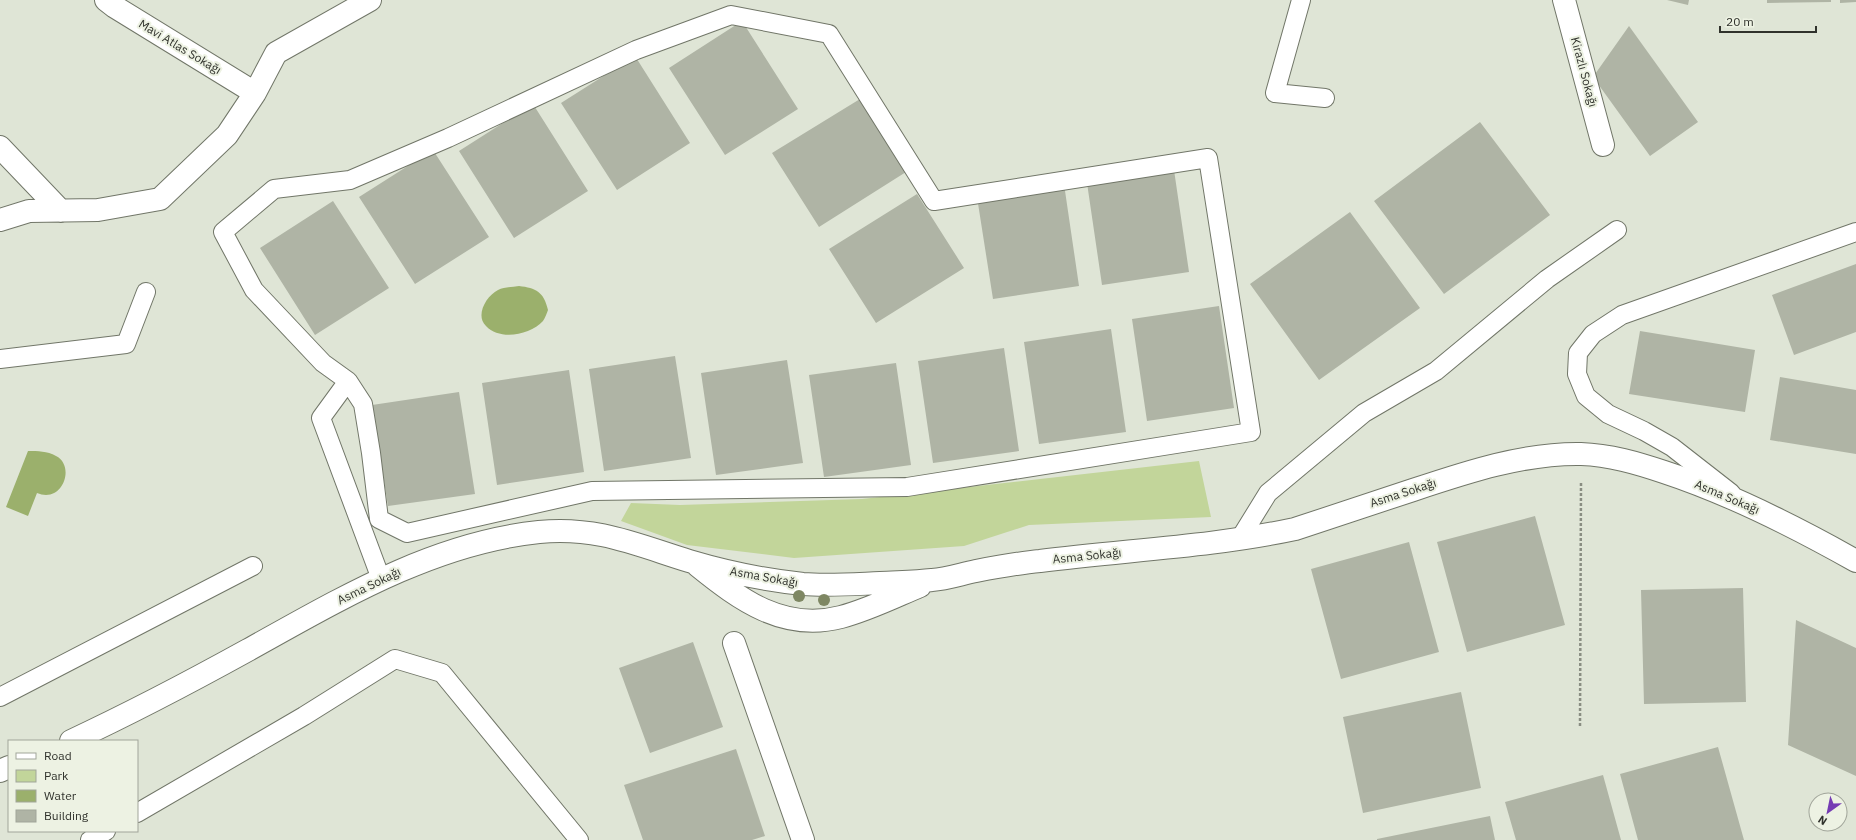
<svg xmlns="http://www.w3.org/2000/svg" width="1856" height="840" font-family="'IBM Plex Sans',sans-serif">
	<rect width="100%" height="100%" fill="#dfe5d6"/>
	<path fill="#c2d59a" d="M1199,461L1211,517L1029,525L964,546L794,558L687,545L621,521L631,503L680,505L862,499Z"/>
	<path fill="#9bb06c" d="M519,286C536,288 544,292 548,310C547,313 545,318 543,321C530,335 500,341 486,326C475,316 486,296 498,290C504,287 512,287 519,286Z
		M28,451C38,451 47,451 56,456C73,464 66,495 46,495C43,495 40,494 37,493L28,516L6,507Z"/>
	<path fill="#afb4a5" d="M1667,0H1689L1688,5Z
		M1767,0H1831V2L1767,3Z
		M1840,0H1856V2L1840,3Z
		M742,21L798,109L725,155L669,68Z
		M1629,26L1698,122L1650,156L1593,77Z
		M635,56L690,143L617,190L561,103Z
		M860,99L906,172L819,227L772,153Z
		M533,104L588,191L514,238L459,151Z
		M1480,122L1550,215L1444,294L1374,201Z
		M433,150L489,237L415,284L359,197Z
		M1174,170L1189,272L1102,285L1087,183Z
		M1064,184L1079,286L993,299L977,197Z
		M917,194L964,268L876,323L829,249Z
		M333,201L389,288L315,335L260,248Z
		M1350,212L1420,308L1319,380L1250,284Z
		M1856,264V332L1794,355L1772,295Z
		M1219,306L1234,408L1147,421L1132,319Z
		M1111,329L1126,432L1039,444L1024,342Z
		M1640,331L1755,350L1745,412L1629,394Z
		M1004,348L1019,451L933,463L918,361Z
		M675,356L691,458L604,471L589,369Z
		M787,360L803,463L716,475L701,373Z
		M896,363L911,465L824,477L809,375Z
		M569,370L584,472L497,485L482,383Z
		M1780,377L1856,390V454L1770,440Z
		M459,392L475,494L388,506L372,405Z
		M1535,516L1565,625L1467,652L1437,542Z
		M1409,542L1439,652L1341,679L1311,569Z
		M1743,588L1746,702L1644,704L1641,590Z
		M1796,620L1856,648V776L1788,745Z
		M693,642L723,727L650,753L619,668Z
		M1461,692L1481,788L1363,813L1343,717Z
		M1718,747L1744,840H1638L1620,774Z
		M736,749L765,836L752,840H643L624,785Z
		M1603,775L1621,840H1516L1505,802Z
		M1490,816L1495,840H1377V839Z"/>
	<g fill="none" stroke-linecap="round" stroke-linejoin="round">
		<defs>
			<path id="service" d="M1301,0L1275,93L1325,98
				M0,359L126,344L146,292
				M348,381L323,363L254,290L223,232L274,189L350,180L448,138L636,50L731,15L829,34L934,201L1208,158L1251,432L907,487L592,491L407,533L379,519L371,453L363,404L348,381L321,418L381,579
				M1731,493L1672,447L1644,431L1608,414L1586,396L1577,374L1578,353L1593,334L1622,315L1856,232
				M1239,540L1268,493L1364,413L1436,371L1547,279L1617,230
				M0,697L253,566
				M137,813L304,716L395,659L442,673L579,840
				M90,840L106,831"/>
			<path id="minor" d="M106,0L115,7L255,93
				M1564,0L1603,145
				M0,147L61,211
				M0,220L29,211L98,210L160,199L227,135L255,93L276,53L370,0
				M698,566C740,600 784,632 841,617C868,610 894,597 920,586
				M734,643L803,840
				M71,741C131,713 190,682 248,650C340,599 433,543 539,532C596,526 637,545 689,561C726,572 765,580 803,584C828,586 855,584 880,583C897,582 915,582 932,580C947,579 961,574 976,571C997,567 1018,563 1040,561C1125,550 1211,547 1295,529C1335,516 1374,503 1413,490C1467,472 1524,453 1581,454C1610,455 1637,463 1664,472C1731,494 1794,526 1856,561
				M0,771L9,767"/>
		</defs>
		<use href="#service" stroke="#717668" stroke-width="20"/>
		<use href="#minor" stroke="#717668" stroke-width="24"/>
		<path stroke="#898d82" stroke-width="2.5" stroke-dasharray="3 2" stroke-linecap="butt" d="M1580,726L1581,483"/>
		<use href="#service" stroke="#fff" stroke-width="18"/>
		<use href="#minor" stroke="#fff" stroke-width="22"/>
	</g>
	<g fill="#7e8763">
		<circle cx="799" cy="596" r="6"/>
		<circle cx="824" cy="600" r="6"/>
	</g>
	<g text-anchor="middle" stroke-width="4" stroke-linejoin="round" paint-order="stroke">
		<g font-size="12" fill="#30322c" stroke="#edf2e3">
			<text transform="translate(180 47) rotate(31)" y="4">Mavi Atlas Sokağı</text>
			<text transform="translate(1584 72) rotate(75)" y="4">Kirazlı Sokağı</text>
			<text transform="translate(1403 493) rotate(-18)" y="4">Asma Sokağı</text>
			<text transform="translate(1727 497) rotate(23)" y="4">Asma Sokağı</text>
			<text transform="translate(1087 556) rotate(-6)" y="4">Asma Sokağı</text>
			<text transform="translate(764 577) rotate(10)" y="4">Asma Sokağı</text>
			<text transform="translate(369 586) rotate(-26)" y="4">Asma Sokağı</text>
		</g>
	</g>
	<rect x="8" y="740" width="130" height="92" fill="#edf2e3" stroke="#a1a59a"/>
	<rect x="16" y="753" width="20" height="6" fill="#ffffff" stroke="#a1a59a"/>
	<text x="44" y="760" font-size="12" fill="#30322c">Road</text>
	<rect x="16" y="770" width="20" height="12" fill="#c2d59a" stroke="#a1a59a"/>
	<text x="44" y="780" font-size="12" fill="#30322c">Park</text>
	<rect x="16" y="790" width="20" height="12" fill="#9bb06c" stroke="#a1a59a"/>
	<text x="44" y="800" font-size="12" fill="#30322c">Water</text>
	<rect x="16" y="810" width="20" height="12" fill="#afb4a5" stroke="#a1a59a"/>
	<text x="44" y="820" font-size="12" fill="#30322c">Building</text>
	<g transform="translate(1828 812) rotate(213)"><circle r="19" fill="#edf2e3" stroke="#a1a59a"/>
	<path d="M0-3L7 15L0 10L-7 15Z" fill="#753cb3"/>
	<text y="-6" font-size="11" font-weight="bold" text-anchor="middle" fill="#30322c">N</text>
	</g>
	<path d="M1720 26v6h96v-6" fill="none" stroke="#30322c" stroke-width="2"/>
	<text x="1726" y="26" font-size="12" fill="#30322c" stroke="#edf2e3" stroke-width="3" paint-order="stroke">20 m</text>
</svg>
